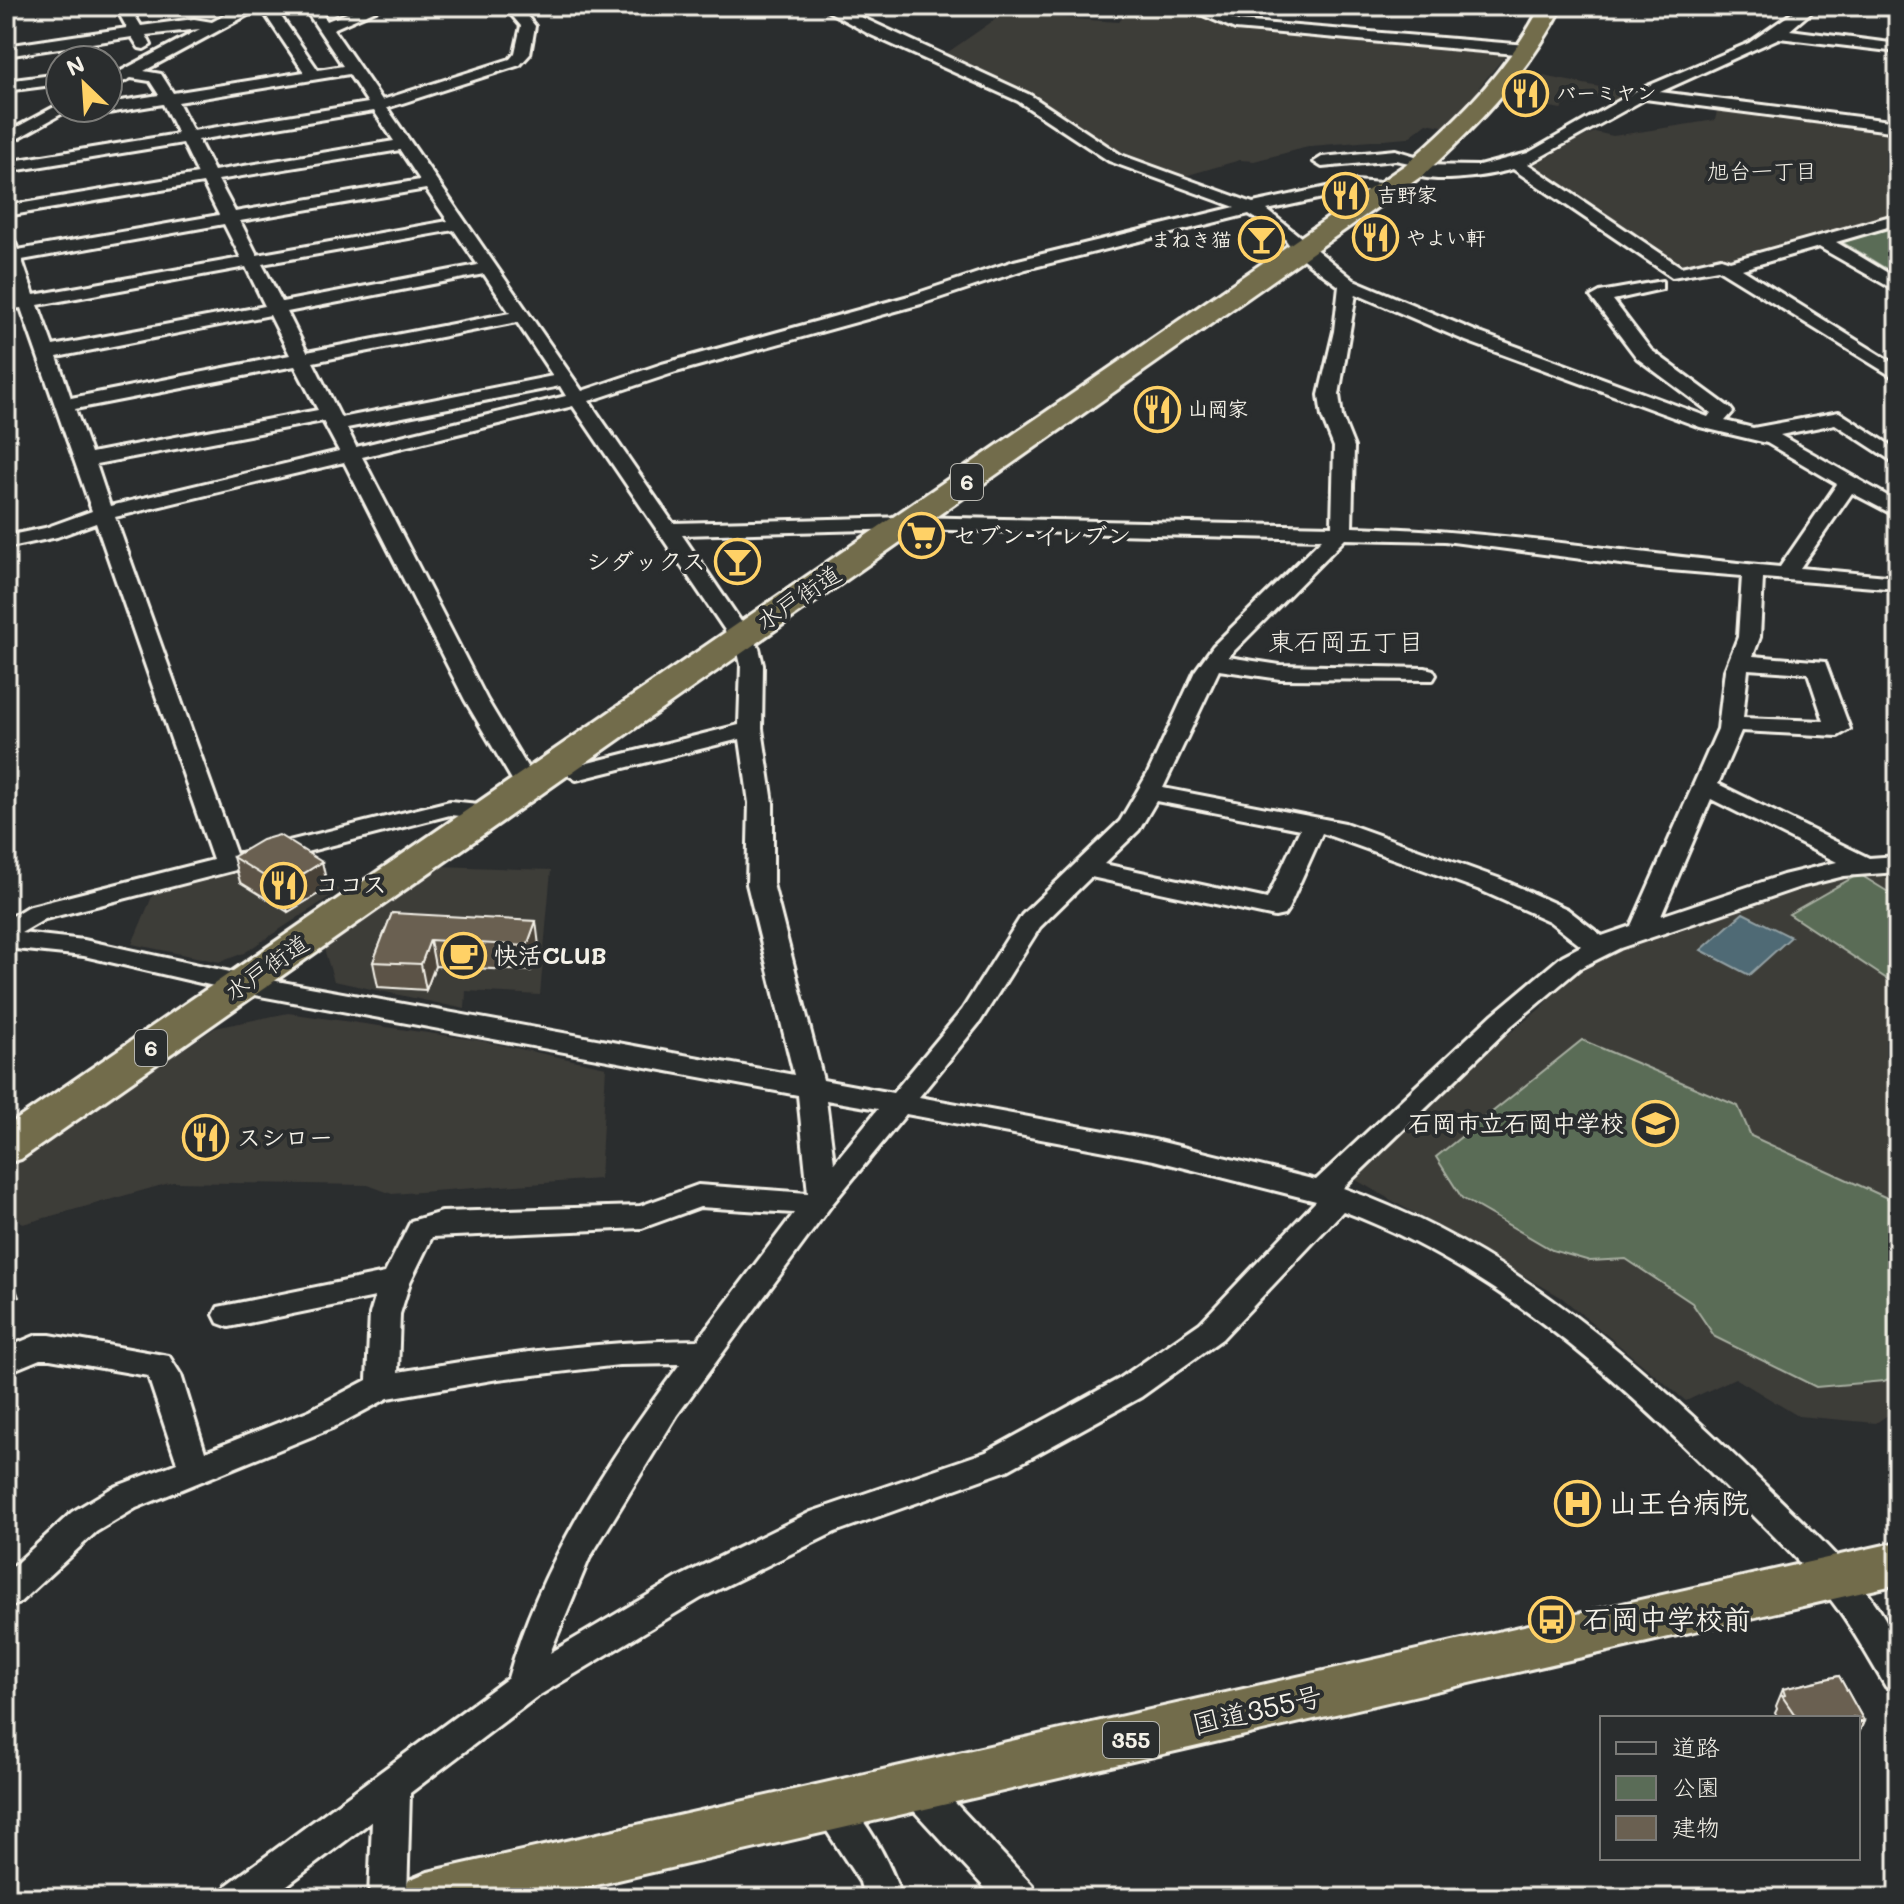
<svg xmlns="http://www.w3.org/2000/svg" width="1904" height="1904" font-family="Mali,'Klee One',sans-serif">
	<rect width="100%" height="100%" fill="#2a2d2e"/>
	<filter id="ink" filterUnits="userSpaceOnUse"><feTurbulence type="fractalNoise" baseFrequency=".0125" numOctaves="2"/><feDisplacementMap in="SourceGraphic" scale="16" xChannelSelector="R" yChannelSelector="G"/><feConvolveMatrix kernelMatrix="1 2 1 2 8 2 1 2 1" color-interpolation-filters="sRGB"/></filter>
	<g filter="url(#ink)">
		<path fill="#3d3c38" d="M1132,6H1182L1216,23L1238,27L1509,51L1480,86L1473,101L1447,127L1427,123L1408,138L1312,146L1254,161L1240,160L1178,178L1099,144L941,57L1003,14L1119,22Z
			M1523,72L1630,93L1618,102L1579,93L1561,109L1502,98Z
			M1718,107L1898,130V215L1730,262L1679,269L1518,164L1595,132L1613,136L1715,120Z
			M282,856L340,890L244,953L220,962L132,944L156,887Z
			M439,866L551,870L540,995L466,991L465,1009L334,981L324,949Z
			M1856,872H1898V1408L1876,1423L1798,1416L1735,1378L1686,1401L1561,1297L1356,1180L1467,1067L1541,1008L1567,973L1619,944L1795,883Z
			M288,1013L477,1040L606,1067L600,1179L392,1194L368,1185L173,1182L23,1224L6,1205V1170L86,1113L215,1028Z"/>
		<path fill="#5a6c57" stroke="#a7aea0" stroke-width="2" d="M1898,224V276L1842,242Z
			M1859,874L1898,898V972L1887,979L1789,914Z
			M1582,1040L1738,1106L1751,1136L1898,1203V1375L1884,1381L1816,1387L1715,1337L1692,1303L1626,1259L1590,1261L1552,1250L1462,1198L1436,1157Z"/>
		<path fill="#506a75" stroke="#92a0a3" stroke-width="2" d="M1743,913L1791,937L1749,975L1701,950Z"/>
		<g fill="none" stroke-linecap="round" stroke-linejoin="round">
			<defs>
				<path id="minor" d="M115,6H129L141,26L194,19L212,22L242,6L275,8L318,70L343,66L303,6H317L327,21L365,6H385L333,29L382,100L510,59L515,53L521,26L504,6H519L535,26L530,54L520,65L387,108L582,391L662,364L909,296L1014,261L1235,207L1109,161L1018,101L869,34L819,6H837L1030,95L1121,155L1253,203L1355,181L1395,184V192L1355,191L1267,210L1354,280L1480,333L1708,417L1711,413L1637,358L1591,297L1600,292L1662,281V289L1613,300L1651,350L1730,408L1733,412L1725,421L1753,428L1839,412L1898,450V465L1835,424L1780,435L1898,502V517L1852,493L1800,568L1898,577V589L1763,578L1760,637L1753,656L1825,662L1850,729L1838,736L1741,731L1718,784L1869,858L1898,856V872L1844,876L1800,887L1620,948L1580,968L1511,1026L1343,1188C1515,1248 1646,1369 1774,1494C1816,1535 1875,1588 1897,1643C1902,1656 1898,1677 1898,1691L1886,1687C1868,1657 1852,1627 1831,1600C1800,1559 1762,1525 1727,1489C1616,1376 1493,1267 1343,1211L1222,1339L1141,1397L1008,1470L835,1532L701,1598L535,1698L410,1793L407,1898H369L372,1821L270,1898H221L227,1885L508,1678C540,1564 609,1458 680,1364L619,1365L498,1379L388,1398L332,1428L136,1508L96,1532L18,1604L6,1608V1573L72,1512L112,1488L177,1463L148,1376L50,1359H40L6,1373V1348L37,1335H50L169,1356L181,1375L205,1452L310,1410L367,1380L370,1314L375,1297L229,1327L218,1323L214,1315L218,1307L385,1273L411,1221L442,1212L640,1206L698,1185L808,1193L798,1095L244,993L84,956L6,948V920L27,907L213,860L96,523L57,537L6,548V536L45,528L92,511L21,308L6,310V300L17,298L6,265V235L12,236L18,250L219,215L203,183L6,216V206L198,174L183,143L6,172V162L178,134L163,104L108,113L100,108H108V103L159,95L150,81L131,78L108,89V78L200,29L146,35L151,45L144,49L139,48L132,37L6,56V46L127,28ZM253,12L265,14L304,72L173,93L161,74L144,71ZM349,74L368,103L193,131L178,102ZM374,111L394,141L214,171L198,140ZM400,150L420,180L235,212L218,180ZM426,189L448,221L257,255L240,221ZM1249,214L1283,236L1296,254L1339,286L1334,331L1319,395L1322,417L1334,447L1332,526L908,517L673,523L589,401L676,372L921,304L1026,269ZM224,224L241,258L34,295L22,260ZM454,230L478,265L282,302L262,264ZM246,267L265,306L53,346L38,305ZM484,274L510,313L307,352L287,312ZM1356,294L1466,341L1700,427L1767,443L1837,484L1780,567C1639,555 1495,530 1352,527L1354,447L1342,417L1339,395ZM270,315L290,355L71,398L57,357ZM517,322L553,376L341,418L313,362ZM295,366L318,410L91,453L75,409ZM560,386L566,396L356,447L347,428ZM573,406L737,648L741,665L739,725L580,765L559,755L547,762L576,780L740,739L749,803L747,884L794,1075L244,975L84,940L21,933L45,919L450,815L488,819L500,812L488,805L450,801L236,854L115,517L344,462L465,700L518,790H534L538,785L487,700L362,457ZM323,421L339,451L110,506L96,464ZM908,529L1322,539L1213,646L1195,671L1148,773L1120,821L1022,915L962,1010L893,1093L823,1080L773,884V803L762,729L763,665L759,648L682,535ZM1345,539L1445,541L1658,569L1742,576L1738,637L1725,670L1718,729L1631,926L1602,936L1567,909L1498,878L1345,823L1163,788L1219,670L1280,679L1433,680L1436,675L1433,670L1425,668L1280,665L1228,657ZM1748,669L1808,673L1824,721L1743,718ZM1711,799L1837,862L1783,875L1661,916ZM1156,801L1300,829L1267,899L1104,864L1139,830ZM1322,833L1480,890L1549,921L1581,946L1562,956L1493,1014L1316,1180L1154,1140L919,1097L980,1022L1040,927L1091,877L1275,917L1284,915L1288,909ZM826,1100L878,1109L834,1163ZM906,1114L1154,1160L1316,1201L1200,1323L1119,1379L986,1452L811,1512L677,1578L550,1653L589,1559L677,1415L833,1203ZM700,1207L794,1213L698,1340C596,1341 498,1355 398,1372L400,1314L410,1282L432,1237L642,1228Z
					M1182,6H1202L1238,21L1527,45L1535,50L1527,55L1235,29Z
					M1802,6H1818L1790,30L1898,44V52L1779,38L1660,92L1898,122V132L1645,99L1528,164L1681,267L1721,258L1730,261L1898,214V224L1836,242L1898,279V292L1819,247L1742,269L1898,366V380L1718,269L1672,277L1513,169C1489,176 1425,187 1406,170L1414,165L1479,166L1528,153L1636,91L1749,43Z
					M1853,6H1898V14L1860,10Z
					M60,74V84L6,91V81Z
					M60,104V108H72L6,145V133Z
					M1395,150L1432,161L1424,166L1395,160L1322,167L1314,162L1322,157Z
					M918,1772L931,1777L1032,1885L1038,1898H994L905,1801L900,1789L905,1777Z
					M830,1791C861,1803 892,1867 902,1898H864L860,1882L812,1808L817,1796Z"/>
				<path id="highway" d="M1541,6H1563C1528,73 1478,125 1423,175L21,1159L6,1163V1127L1405,165C1459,118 1508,70 1541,6Z
					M1898,1542V1584L540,1898H401L409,1880L428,1872Z"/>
			</defs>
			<use href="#minor" stroke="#f4f1e8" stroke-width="6"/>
			<use href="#highway" stroke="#f4f1e8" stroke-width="6"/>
			<use href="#minor" fill="#2a2d2e" fill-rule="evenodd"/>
			<use href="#highway" fill="#726c4b" fill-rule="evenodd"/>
		</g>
		<path fill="#5b5346" stroke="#f4f1e8" stroke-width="2" d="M233,857L328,888L288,912L240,882Z
			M392,913L539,946L531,971L435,966L426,990L378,987L373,962Z
			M1839,1676L1864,1721L1858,1735V1718H1779L1775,1713L1777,1709L1776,1706L1783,1689Z"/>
		<path fill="#4a4339" stroke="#f4f1e8" stroke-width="2" d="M322,862L328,888L288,912L282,887Z
			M536,921L539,946L531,971L527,946Z
			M430,940L435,966L426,990L421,964Z
			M6,1263L19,1297L6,1306Z
			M1864,1721L1858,1735V1723Z"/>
		<path fill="#6a6051" stroke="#f4f1e8" stroke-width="2" d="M279,835L322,862L282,887L233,857L262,840Z
			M392,913L536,921L527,946L430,940L421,964L373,962Z
			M1839,1676L1864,1721L1858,1723V1718H1797L1782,1696L1785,1695L1783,1689Z"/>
	</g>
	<defs>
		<symbol id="restaurant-ring" viewBox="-11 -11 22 22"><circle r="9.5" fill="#2a2d2e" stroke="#ffd166" stroke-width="1.5"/><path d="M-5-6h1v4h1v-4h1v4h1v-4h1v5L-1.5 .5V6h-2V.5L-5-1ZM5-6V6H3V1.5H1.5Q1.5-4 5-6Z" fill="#ffd166"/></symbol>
		<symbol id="bar-ring" viewBox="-11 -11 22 22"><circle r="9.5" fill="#2a2d2e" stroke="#ffd166" stroke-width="1.5"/><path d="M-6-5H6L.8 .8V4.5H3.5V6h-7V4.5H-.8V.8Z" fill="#ffd166"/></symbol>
		<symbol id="supermarket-ring" viewBox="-11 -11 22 22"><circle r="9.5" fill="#2a2d2e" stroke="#ffd166" stroke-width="1.5"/><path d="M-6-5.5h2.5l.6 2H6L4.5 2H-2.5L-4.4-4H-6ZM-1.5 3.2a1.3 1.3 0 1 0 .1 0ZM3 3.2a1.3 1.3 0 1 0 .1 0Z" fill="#ffd166"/></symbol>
		<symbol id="cafe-ring" viewBox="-11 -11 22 22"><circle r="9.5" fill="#2a2d2e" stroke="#ffd166" stroke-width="1.5"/><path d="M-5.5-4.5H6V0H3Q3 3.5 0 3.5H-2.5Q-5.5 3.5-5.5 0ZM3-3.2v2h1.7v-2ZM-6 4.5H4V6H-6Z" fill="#ffd166"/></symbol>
		<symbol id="school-ring" viewBox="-11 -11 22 22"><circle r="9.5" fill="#2a2d2e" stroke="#ffd166" stroke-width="1.5"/><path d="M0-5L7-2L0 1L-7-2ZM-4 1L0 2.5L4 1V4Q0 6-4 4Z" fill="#ffd166"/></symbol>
		<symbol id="hospital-ring" viewBox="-11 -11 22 22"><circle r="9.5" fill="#2a2d2e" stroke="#ffd166" stroke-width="1.5"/><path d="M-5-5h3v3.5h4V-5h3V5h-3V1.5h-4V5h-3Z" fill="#ffd166"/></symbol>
		<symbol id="bus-ring" viewBox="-11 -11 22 22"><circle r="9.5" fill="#2a2d2e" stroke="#ffd166" stroke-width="1.5"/><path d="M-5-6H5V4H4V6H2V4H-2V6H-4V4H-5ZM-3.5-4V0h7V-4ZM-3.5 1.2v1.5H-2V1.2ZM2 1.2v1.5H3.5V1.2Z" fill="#ffd166"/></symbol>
	</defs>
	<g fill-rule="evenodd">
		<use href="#restaurant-ring" x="1500" y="68" width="51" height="51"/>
		<use href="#restaurant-ring" x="1320" y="170" width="51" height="51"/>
		<use href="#restaurant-ring" x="1350" y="212" width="51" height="51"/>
		<use href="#bar-ring" x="1236" y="214" width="51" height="51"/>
		<use href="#restaurant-ring" x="1132" y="384" width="51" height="51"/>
		<use href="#supermarket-ring" x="896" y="510" width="51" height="51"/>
		<use href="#bar-ring" x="712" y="536" width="51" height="51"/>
		<use href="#restaurant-ring" x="258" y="860" width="51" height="51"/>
		<use href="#cafe-ring" x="438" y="930" width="51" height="51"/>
		<use href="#school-ring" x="1630" y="1098" width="51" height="51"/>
		<use href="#restaurant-ring" x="180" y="1112" width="51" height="51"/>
		<use href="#hospital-ring" x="1552" y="1478" width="51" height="51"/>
		<use href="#bus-ring" x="1526" y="1594" width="51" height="51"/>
	</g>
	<g text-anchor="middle" stroke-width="8" stroke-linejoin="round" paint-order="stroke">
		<g font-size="20" font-weight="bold" fill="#f4f1e8" stroke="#2a2d2e" text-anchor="start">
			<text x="1556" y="100">バーミヤン</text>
			<text x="1377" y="202">吉野家</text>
			<text x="1406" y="245">やよい軒</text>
			<text x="1231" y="247" text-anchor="end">まねき猫</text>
			<text x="1188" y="416">山岡家</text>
		</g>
		<g font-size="22" fill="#f4f1e8" stroke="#2a2d2e">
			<text x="1762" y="179">旭台一丁目</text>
		</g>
		<g fill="#2a2d2e" stroke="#b7b6b0" stroke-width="2">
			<rect x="951" y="464" width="32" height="36" rx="6"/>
			<rect x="135" y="1030" width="32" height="36" rx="6"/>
			<rect x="1103" y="1722" width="56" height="36" rx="6"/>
		</g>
		<g font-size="22" font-weight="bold" fill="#f4f1e8">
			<text x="967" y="490">6</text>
			<text x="151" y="1056">6</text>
			<text x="1131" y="1748">355</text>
		</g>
		<g font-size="24" font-weight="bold" fill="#f4f1e8" stroke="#2a2d2e" text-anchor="start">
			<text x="953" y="544">セブン-イレブン</text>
			<text x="706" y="570" text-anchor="end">シダックス</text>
			<text x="315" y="893">ココス</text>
			<text x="494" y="964">快活CLUB</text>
			<text x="1624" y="1132" text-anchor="end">石岡市立石岡中学校</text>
			<text x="237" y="1146">スシロー</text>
		</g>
		<g font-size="24" fill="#f4f1e8" stroke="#2a2d2e">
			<text transform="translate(799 598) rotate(-34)" y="8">水戸街道</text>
			<text transform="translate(267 968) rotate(-35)" y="8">水戸街道</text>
		</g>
		<g font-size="26" fill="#f4f1e8" stroke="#2a2d2e">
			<text x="1346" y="651">東石岡五丁目</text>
		</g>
		<g font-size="28" font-weight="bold" fill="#f4f1e8" stroke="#2a2d2e" text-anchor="start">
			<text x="1609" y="1513">山王台病院</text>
			<text x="1583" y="1629">石岡中学校前</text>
		</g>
		<g font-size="28" fill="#f4f1e8" stroke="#2a2d2e">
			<text transform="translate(1257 1710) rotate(-13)" y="10">国道355号</text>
		</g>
	</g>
	<rect width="1904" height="1904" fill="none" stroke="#2a2d2e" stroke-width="32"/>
	<rect x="16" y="16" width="1872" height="1872" fill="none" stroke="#f4f1e8" stroke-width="3" filter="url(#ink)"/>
	<rect x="1600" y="1716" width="260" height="144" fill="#2a2d2e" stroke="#7b7b78" stroke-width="2"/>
	<rect x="1616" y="1742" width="40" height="12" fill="#2a2d2e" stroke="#7b7b78" stroke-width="2"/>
	<text x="1672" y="1756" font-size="24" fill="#f4f1e8">道路</text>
	<rect x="1616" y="1776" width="40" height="24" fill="#5a6c57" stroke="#7b7b78" stroke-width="2"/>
	<text x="1672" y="1796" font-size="24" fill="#f4f1e8">公園</text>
	<rect x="1616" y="1816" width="40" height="24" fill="#6a6051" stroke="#7b7b78" stroke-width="2"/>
	<text x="1672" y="1836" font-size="24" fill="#f4f1e8">建物</text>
	<g transform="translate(84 84) rotate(335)"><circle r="38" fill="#2a2d2e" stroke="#7b7b78" stroke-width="2"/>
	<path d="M0-6L14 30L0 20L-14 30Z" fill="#ffd166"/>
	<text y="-12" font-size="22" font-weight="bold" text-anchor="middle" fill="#f4f1e8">N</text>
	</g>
</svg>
